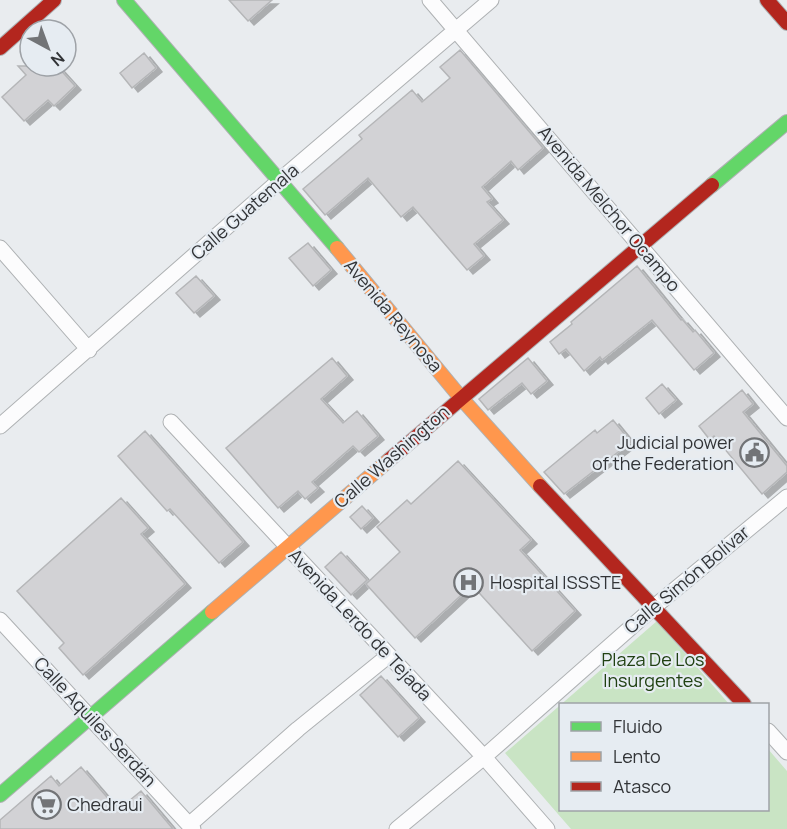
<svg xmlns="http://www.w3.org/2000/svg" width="787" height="829" font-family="Manrope,sans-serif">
	<defs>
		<filter id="shadow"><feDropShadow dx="6" dy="4" stdDeviation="0" flood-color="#0004"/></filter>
	</defs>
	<rect width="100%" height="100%" fill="#e9ecef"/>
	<path fill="#c9e4c4" d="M657,621L729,704H560V810H768V749L787,771V829H571L505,753Z"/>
	<path fill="#d2d2d5" stroke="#b5b6b8" stroke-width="1.5" filter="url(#shadow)" d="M229,0H272L248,21Z
		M460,50L543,148L518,170L511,161L482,187L492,199L487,202L503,220L474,244L484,256L467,270L413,207L401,217L368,178L325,215L303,189L362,139L359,135L412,90L422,102L450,78L440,67Z
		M144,53L156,68L132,88L120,73Z
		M18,66H57L75,86L54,106L48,100L24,121L2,97L26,75Z
		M308,243L331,270L313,286L289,258Z
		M637,266L681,320L682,319L693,332L695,330L714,353L694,370L652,320L602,360L600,357L584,371L566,349L559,354L550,342L572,324L571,322Z
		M196,276L214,296L194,313L176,293Z
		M332,358L347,376L321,399L343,423L357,411L378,436L359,452L353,446L312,482L318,488L305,499L298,491L278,508L226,448Z
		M528,358L547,381L531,394L522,383L488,410L479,399Z
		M662,384L676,400L659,414L646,398Z
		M742,390L753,404L743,412L787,466V472L762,494L714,436L710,440L699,426Z
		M613,420L631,442L564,494L544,472L595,430L597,433Z
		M145,431L243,542L219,563L170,509L167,511L118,456Z
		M458,461L531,540L520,550L575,611L532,651L472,585L415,638L366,584L400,552L377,527L407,500L411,504Z
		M121,498L148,528L141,534L185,584L83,675L59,648L64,643L17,591Z
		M362,506L373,518L361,529L350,517Z
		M341,552L367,580L351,595L325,567Z
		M381,676L419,718L398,737L360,695Z
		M81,767L118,810L141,791L173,829H0V820L51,776L59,786Z"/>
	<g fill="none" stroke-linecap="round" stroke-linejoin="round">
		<defs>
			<path id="street" d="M430,0L787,418
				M0,248L89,350
				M171,422L484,757L547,829
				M0,426L278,182L491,0
				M0,620L193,829
				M768,731L787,752
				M189,825L298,729L388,656
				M397,829L484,757L654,607L787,497"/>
			<path id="fast" d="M124,0L337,248
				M712,185L787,122
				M0,795L212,612"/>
			<path id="slow" d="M337,248L461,398L540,486
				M212,612L389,460"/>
			<path id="jam" d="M767,0L787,23
				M0,48L54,0
				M389,460L712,185
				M540,486L744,704"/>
		</defs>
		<use href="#street" stroke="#aeb1b3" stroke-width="17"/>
		<use href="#fast" stroke="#aeb1b3" stroke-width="16"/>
		<use href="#slow" stroke="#aeb1b3" stroke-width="16"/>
		<use href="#jam" stroke="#aeb1b3" stroke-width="16"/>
		<use href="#street" stroke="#fcfcfd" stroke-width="15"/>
		<use href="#fast" stroke="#63d668" stroke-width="14"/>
		<use href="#slow" stroke="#ff974d" stroke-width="14"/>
		<use href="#jam" stroke="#b3261e" stroke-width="14"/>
	</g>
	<defs>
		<symbol id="civic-ring" viewBox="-11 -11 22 22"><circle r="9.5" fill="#e6ecf2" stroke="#727477" stroke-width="1.5"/><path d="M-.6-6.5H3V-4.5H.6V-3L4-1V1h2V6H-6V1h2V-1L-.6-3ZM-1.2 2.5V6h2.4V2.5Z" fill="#727477"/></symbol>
		<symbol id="hospital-ring" viewBox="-11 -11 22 22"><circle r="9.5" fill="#e6ecf2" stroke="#727477" stroke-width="1.5"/><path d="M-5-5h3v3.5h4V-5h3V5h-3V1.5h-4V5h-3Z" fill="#727477"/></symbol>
		<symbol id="supermarket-ring" viewBox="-11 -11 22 22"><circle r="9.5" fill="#e6ecf2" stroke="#727477" stroke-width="1.5"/><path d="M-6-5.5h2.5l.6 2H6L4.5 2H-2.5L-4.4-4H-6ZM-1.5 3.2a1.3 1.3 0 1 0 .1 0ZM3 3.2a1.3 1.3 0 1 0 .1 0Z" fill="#727477"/></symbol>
	</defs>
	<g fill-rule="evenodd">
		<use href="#civic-ring" x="738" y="436" width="33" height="33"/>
		<use href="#hospital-ring" x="452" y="566" width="33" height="33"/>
		<use href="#supermarket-ring" x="30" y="788" width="33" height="33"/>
	</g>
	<g text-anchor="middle" stroke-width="4.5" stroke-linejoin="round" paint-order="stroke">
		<g font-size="18" fill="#323437" stroke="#e6ecf2">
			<text transform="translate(609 209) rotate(50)" y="6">Avenida Melchor Ocampo</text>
			<text transform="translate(245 212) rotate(-41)" y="6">Calle Guatemala</text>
			<text transform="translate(393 316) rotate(50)" y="6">Avenida Reynosa</text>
			<text transform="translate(392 457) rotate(-41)" y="6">Calle Washington</text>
			<text transform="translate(687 580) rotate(-40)" y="6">Calle Simón Bolívar</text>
			<text transform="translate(360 625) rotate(47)" y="6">Avenida Lerdo de Tejada</text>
			<text transform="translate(95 722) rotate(47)" y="6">Calle Aquiles Serdán</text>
		</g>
		<g font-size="18" fill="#323437" stroke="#e6ecf2" text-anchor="start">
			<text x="734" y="449" text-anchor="end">Judicial power<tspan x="734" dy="21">of the Federation</tspan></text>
			<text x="490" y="589">Hospital ISSSTE</text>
			<text x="67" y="811">Chedraui</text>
		</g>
		<g font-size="18" fill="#204112" stroke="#e6ecf2">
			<text x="653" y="666">Plaza De Los<tspan x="653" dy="21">Insurgentes</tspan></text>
		</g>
	</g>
	<rect x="559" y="703" width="210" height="108" fill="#e6ecf2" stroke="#9ea2a7" stroke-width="1.5"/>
	<rect x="571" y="722" width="30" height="9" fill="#63d668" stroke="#9ea2a7" stroke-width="1.5"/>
	<text x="613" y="733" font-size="18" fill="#323437">Fluido</text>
	<rect x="571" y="752" width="30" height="9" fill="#ff974d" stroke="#9ea2a7" stroke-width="1.5"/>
	<text x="613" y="763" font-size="18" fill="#323437">Lento</text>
	<rect x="571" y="782" width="30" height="9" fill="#b3261e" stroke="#9ea2a7" stroke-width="1.5"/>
	<text x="613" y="793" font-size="18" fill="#323437">Atasco</text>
	<g transform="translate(48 48) rotate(139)"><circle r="28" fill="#e6ecf2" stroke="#9ea2a7" stroke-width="1.5"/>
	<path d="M0-4.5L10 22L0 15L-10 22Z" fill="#727477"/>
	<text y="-9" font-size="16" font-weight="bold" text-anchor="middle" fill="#323437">N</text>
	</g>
</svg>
